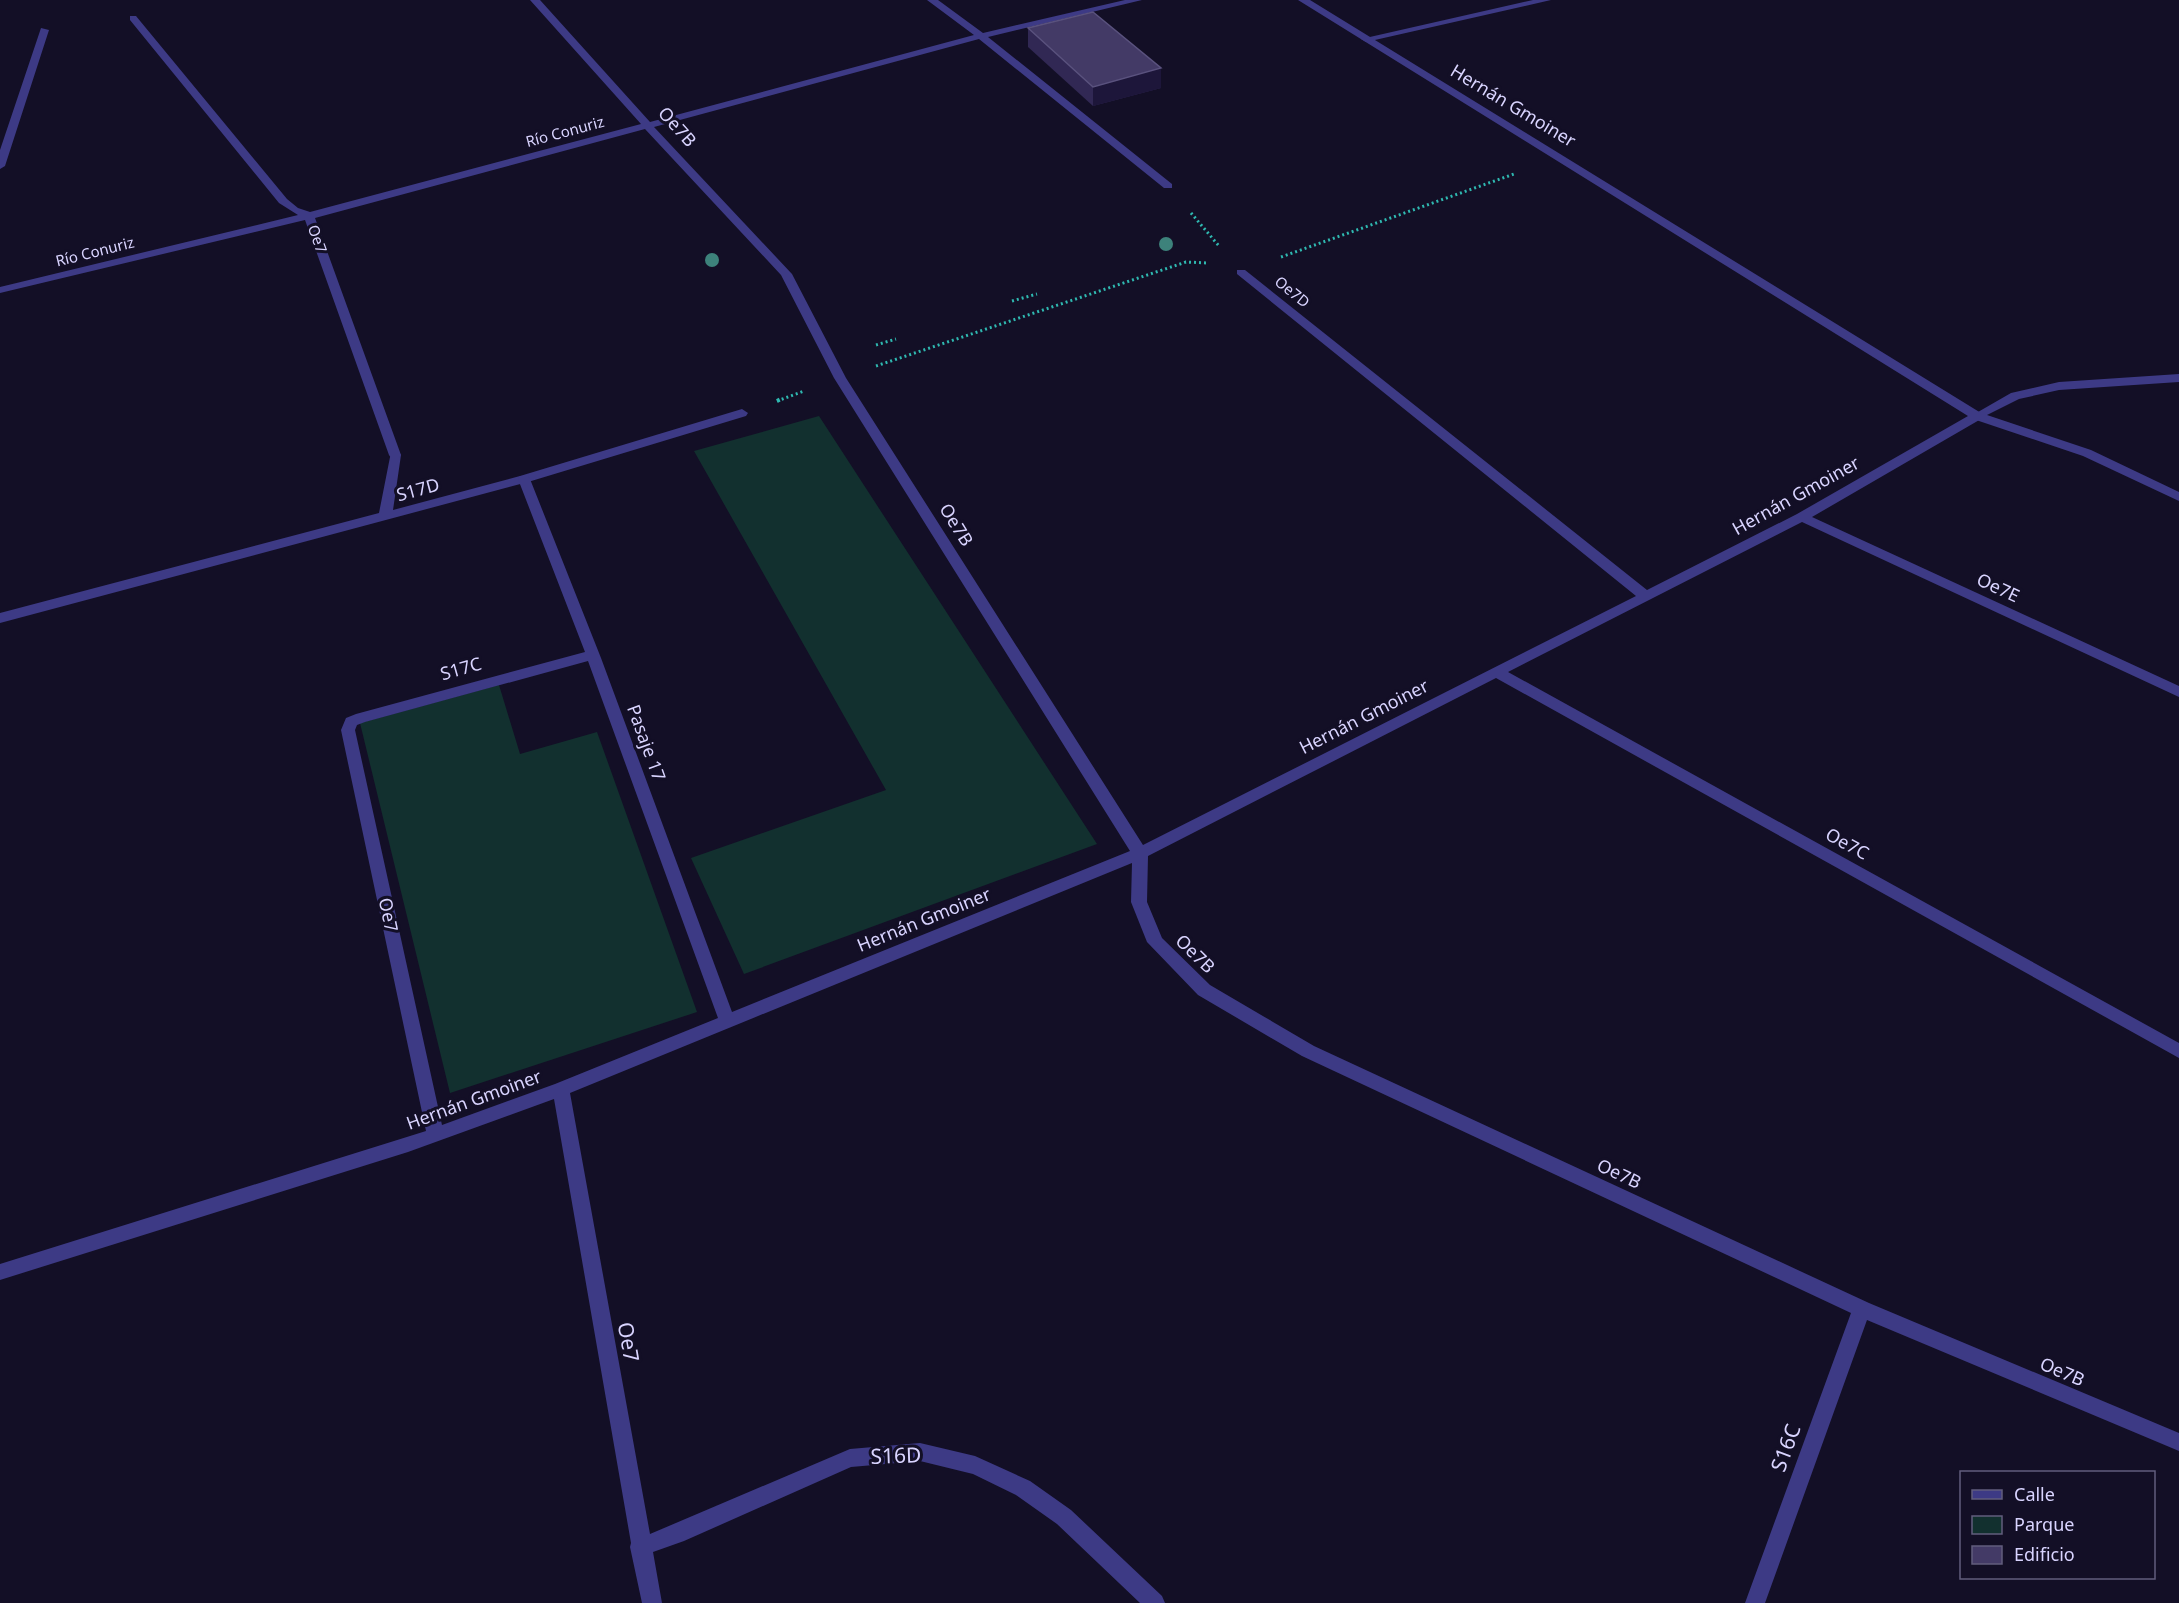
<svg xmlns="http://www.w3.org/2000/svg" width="2179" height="1603" font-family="'Noto Sans',sans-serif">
	<rect width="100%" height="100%" fill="#130f26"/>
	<path fill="#12302f" d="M819,416L1097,844L744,974L691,858L886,790L694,451Z
		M499,685L520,754L597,732L697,1012L450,1093L360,723Z"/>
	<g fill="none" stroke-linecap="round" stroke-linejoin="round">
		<path stroke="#2fb8b0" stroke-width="3" stroke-dasharray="2 3" stroke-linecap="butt" d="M1191,213L1219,246
			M1281,257L1514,174
			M1012,301L1037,294
			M876,345L896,339
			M876,366L1186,262L1208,263
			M777,401L804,391"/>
		<path stroke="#2fb8b0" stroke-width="4" stroke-dasharray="3 4.5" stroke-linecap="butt" d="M777,401L781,399"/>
		<path fill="#3d3a85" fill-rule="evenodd" d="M1533,0H1551L1366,42L1361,39Z
			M2179,374V382L2059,390L2019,399L1987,415L2091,450L2179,492V501L2083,456L1973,419L1971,416L2011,393L2059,382Z
			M742,409L748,413L746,416L528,482L0,623V613L379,513L391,452H399L401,455L393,510L520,476Z"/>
		<path fill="#3d3a85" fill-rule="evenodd" d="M530,0H540L650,122L974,35L927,0H938L983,33L1125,0H1142L988,37L1172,184V188H1164L979,39L654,127L792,274L846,378L1143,845L1636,596L1237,274V270H1245L1647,590L1797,514L1968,416L1298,0H1310L1981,413V419L1812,517L2179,686V697L1802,522L1508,672L2179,1043V1058L1496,678L1148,856L1147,902L1162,938L1210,985L1314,1046L1869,1303L2179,1433V1451L1867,1320L1765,1603H1745L1851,1313L1302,1056L1198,995L1147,942L1131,902L1132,863L570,1093L650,1534L850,1449L920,1443L975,1456L1030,1481L1071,1510L1162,1596L1165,1603H1140L1057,1524L1016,1495L973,1474L920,1461L851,1467L684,1541L653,1552L662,1603H642L630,1547L631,1543L554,1099L408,1152L0,1280V1264L426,1131L341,730L346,718L356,714L585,652L518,479L520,476H528L530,479L601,658L732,1012L1130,851L834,378L781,275L645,129L315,218L401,455L399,458H391L389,455L305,220L0,293V287L298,215L279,203L130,20V16H136L287,199L298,208L310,212L641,124ZM588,661L718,1018L555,1084L442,1125L355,730L357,725L365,722Z
			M41,28L49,30L5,166L0,169V150Z"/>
	</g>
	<g fill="#3d827b">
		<circle cx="1166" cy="244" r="7"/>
		<circle cx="712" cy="260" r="7"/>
	</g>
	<path fill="#312854" d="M1028,28L1161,88L1093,106L1028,47Z"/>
	<path fill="#1d163a" d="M1161,68V88L1093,106V87Z"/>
	<path fill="#433a66" stroke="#5a527e" stroke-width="1.5" d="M1093,12L1161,68L1093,87L1028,28Z"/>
	<g text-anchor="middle" stroke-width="6" stroke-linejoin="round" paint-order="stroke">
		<g font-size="15" fill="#d9d4ff" stroke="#130f26">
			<text transform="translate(565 132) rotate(-15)" y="5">Río Conuriz</text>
			<text transform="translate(317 239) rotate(70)" y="5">Oe7</text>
			<text transform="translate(95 252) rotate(-14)" y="5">Río Conuriz</text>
			<text transform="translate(1292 292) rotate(39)" y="5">Oe7D</text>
		</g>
		<g font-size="18" fill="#d9d4ff" stroke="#130f26">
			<text transform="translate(1513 106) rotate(31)" y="6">Hernán Gmoiner</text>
			<text transform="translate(677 127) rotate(48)" y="6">Oe7B</text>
			<text transform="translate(418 490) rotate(-15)" y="6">S17D</text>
			<text transform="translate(1796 496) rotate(-29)" y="6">Hernán Gmoiner</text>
			<text transform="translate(956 525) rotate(58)" y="6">Oe7B</text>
			<text transform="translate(1998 588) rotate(25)" y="6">Oe7E</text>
			<text transform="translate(461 669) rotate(-16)" y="6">S17C</text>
			<text transform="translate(1364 717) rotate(-27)" y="6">Hernán Gmoiner</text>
			<text transform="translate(646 743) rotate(70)" y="6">Pasaje 17</text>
			<text transform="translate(1847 844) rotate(29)" y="6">Oe7C</text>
			<text transform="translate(388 915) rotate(78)" y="6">Oe7</text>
			<text transform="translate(924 920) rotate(-22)" y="6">Hernán Gmoiner</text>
			<text transform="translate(1195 954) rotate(44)" y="6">Oe7B</text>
			<text transform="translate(474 1100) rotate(-20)" y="6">Hernán Gmoiner</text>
			<text transform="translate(1619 1174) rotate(25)" y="6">Oe7B</text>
			<text transform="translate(2062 1372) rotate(23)" y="6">Oe7B</text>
		</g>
		<g font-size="21" fill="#d9d4ff" stroke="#130f26">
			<text transform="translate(628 1342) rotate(80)" y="7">Oe7</text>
			<text transform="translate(1786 1448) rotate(-70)" y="7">S16C</text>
			<text transform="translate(896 1456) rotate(-2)" y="7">S16D</text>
		</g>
	</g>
	<rect x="1960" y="1471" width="195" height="108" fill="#130f26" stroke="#625e7d" stroke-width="1.5"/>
	<rect x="1972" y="1490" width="30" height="9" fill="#3d3a85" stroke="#625e7d" stroke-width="1.5"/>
	<text x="2014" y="1501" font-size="18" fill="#d9d4ff">Calle</text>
	<rect x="1972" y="1516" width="30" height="18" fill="#12302f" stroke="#625e7d" stroke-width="1.5"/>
	<text x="2014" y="1531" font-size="18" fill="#d9d4ff">Parque</text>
	<rect x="1972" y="1546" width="30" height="18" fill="#433a66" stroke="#625e7d" stroke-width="1.5"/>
	<text x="2014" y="1561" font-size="18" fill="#d9d4ff">Edificio</text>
</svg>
